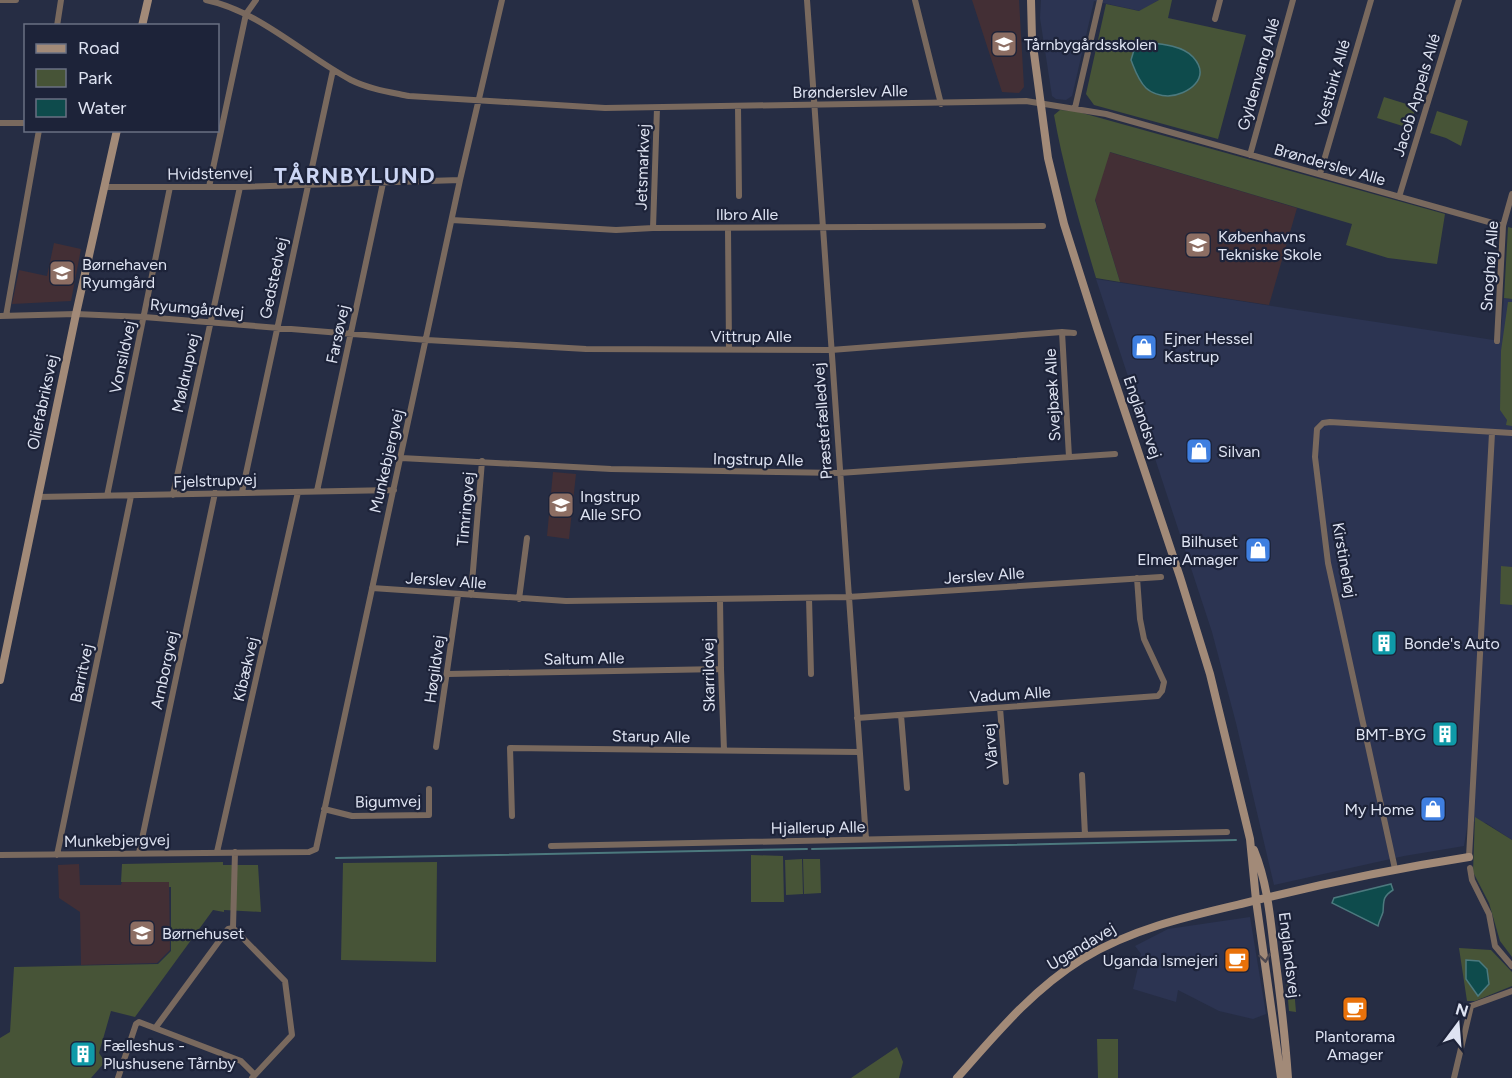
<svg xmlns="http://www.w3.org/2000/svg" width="1512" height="1078" font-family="Figtree,sans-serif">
	<rect width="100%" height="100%" fill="#262d44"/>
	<path fill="#2c3452" d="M1041,0H1159L1140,11L1094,1L1073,92L1072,96L1066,100L1056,99L1052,96L1040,18Z
		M1096,279L1500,341L1504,298L1512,299V840L1486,823L1468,821L1464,846L1404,856L1274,885L1236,723L1212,632Z
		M1250,917L1266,1014L1253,1019L1219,1011L1178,990L1176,1002L1133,989L1141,954L1135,946L1168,929Z"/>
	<path fill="#432f35" d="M972,0H1019L1024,87L1019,93L1002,92Z
		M1109,152L1297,208L1269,305L1120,282L1095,199Z
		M54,243L81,249L71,301L12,304L19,270L47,276Z
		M553,472L576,474L569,539L547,536Z
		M79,864L80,885H121L122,882H169L170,950L157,963L81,965L80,912L59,898L58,865Z"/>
	<path fill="#475437" d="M1159,0H1172L1168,18L1246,35L1218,139L1094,105L1086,94L1106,4L1139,11Z
		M1384,97L1416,107L1409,128L1377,118Z
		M1060,110L1075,111L1445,214L1437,264L1388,258L1346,245L1352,224L1110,152L1095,200L1120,282L1096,278C1080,224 1064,171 1054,115Z
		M1437,111L1468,121L1461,146L1446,138L1430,133Z
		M1508,227L1512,228V299L1504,298Z
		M1508,302H1512V426L1506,425L1507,420L1500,410L1501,351Z
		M1501,566L1512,567V605L1500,604Z
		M1475,817L1512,840V957L1500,941L1489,903L1473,872Z
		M751,855L783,856L784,902H751Z
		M802,859L803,894L786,895L785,860Z
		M803,859H820L821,893L804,894Z
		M223,862V865H258L261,912L224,910V912L213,910L135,1017L111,1011L99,1053L105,1062L91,1078H0V1038L10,1032L14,967L158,964L171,951V887H169V882H121L122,864Z
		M437,862L436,962L341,960L343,863Z
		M1283,946L1291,952L1296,1012L1289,1011Z
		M1459,948L1491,950L1512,972V986L1475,1001H1467Z
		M1097,1039H1118V1078H1098Z
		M897,1047L903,1062L899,1078H851Z"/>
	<path fill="#0e4b4c" stroke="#4c797e" stroke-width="1.5" d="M1149,43C1163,44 1183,46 1193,57C1212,78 1188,95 1168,96C1161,96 1151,93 1146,88C1138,80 1135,70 1131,60L1134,50Z
		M1391,884L1393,890C1382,897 1384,901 1383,912C1382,916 1379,921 1378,926L1332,903L1334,898Z
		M1466,960L1479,961L1487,969L1489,984L1478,996L1466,979Z"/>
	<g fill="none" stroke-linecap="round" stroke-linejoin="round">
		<path stroke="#4c797e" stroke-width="2" d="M812,849L1236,840
			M336,858L807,849"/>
		<path stroke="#79695e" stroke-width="6" d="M0,0H16
			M206,0C259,11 304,55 351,80C369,89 390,92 409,96L605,108L1026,101L1106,114L1503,226
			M807,0L866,839
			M915,0L941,104
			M1215,19L1220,0
			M57,26L61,0
			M738,106L739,196
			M1075,108L1100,0
			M0,123H26
			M1250,155L1293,0
			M1320,174L1371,0
			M105,187H240L460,180
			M209,187L246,14L256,0
			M1399,197L1459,0
			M452,220L616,230L653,228L1043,226
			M653,228L657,108
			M728,228L729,349
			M0,316L76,314L144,317L427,340L586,349L831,350L1062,332L1074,333
			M6,316L39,130
			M1062,332L1069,457
			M1497,341L1503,226L1512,194
			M401,458L611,469L839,473L1115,454
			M317,491L383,183
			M242,492L333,70
			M173,495L240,187
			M107,496L170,187
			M38,497L394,490
			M372,588L566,601L848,597L1161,577
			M471,595L482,461
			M809,598L811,674
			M519,599L527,538
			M720,599L721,669L724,750
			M448,674L721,669
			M1000,708L1006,782
			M901,715L907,788
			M857,718L1158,696L1162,691L1164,682L1144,639L1140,619L1137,578
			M436,747L458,595
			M1082,775L1085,835
			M324,809L352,816L429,815V789
			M512,816L510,748L859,752
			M551,846L1227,832
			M217,852L298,492
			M235,852L233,928L285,981L292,1035L252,1078
			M139,853L215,493
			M0,855L309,852L316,849L460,180L502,0
			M57,855L131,496
			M1469,857L1492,433
			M1470,868L1472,880L1489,914L1495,946L1512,966
			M1395,869L1328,563L1315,457L1317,429L1323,423L1330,422L1512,433
			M156,1027L228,929L233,928
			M118,1078L136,1024L139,1022L241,1061L255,1075
			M1454,1078L1471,1006L1512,991"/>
		<path stroke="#a28a78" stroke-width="8" d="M1031,0L1032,38L1048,158L1064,224L1097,328L1180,577L1210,674L1250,839L1256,900L1281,1078
			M142,26L148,0
			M0,680L76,314L117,130
			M1254,850C1267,882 1270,915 1274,949C1280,992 1285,1035 1288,1078
			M957,1078C995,1035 1032,990 1082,959C1132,929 1185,917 1241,904C1316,885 1392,869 1469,857"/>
	</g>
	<defs><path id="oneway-chevron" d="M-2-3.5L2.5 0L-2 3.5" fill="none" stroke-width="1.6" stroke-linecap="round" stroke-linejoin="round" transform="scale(1.5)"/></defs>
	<use stroke="#4c474f" href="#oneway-chevron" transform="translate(1265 958) rotate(82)"/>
	<defs>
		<symbol id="school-square" viewBox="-11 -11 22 22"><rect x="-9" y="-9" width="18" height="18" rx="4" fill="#8d6e63" stroke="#1d2339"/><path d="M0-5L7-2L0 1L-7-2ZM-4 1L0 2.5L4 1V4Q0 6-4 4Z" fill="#fff"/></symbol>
		<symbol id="university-square" viewBox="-11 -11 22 22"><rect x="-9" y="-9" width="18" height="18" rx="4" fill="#8d6e63" stroke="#1d2339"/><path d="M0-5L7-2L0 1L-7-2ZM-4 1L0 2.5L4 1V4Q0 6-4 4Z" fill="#fff"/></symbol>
		<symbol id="shop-square" viewBox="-11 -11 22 22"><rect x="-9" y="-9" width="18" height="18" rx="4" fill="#3f7fe0" stroke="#1d2339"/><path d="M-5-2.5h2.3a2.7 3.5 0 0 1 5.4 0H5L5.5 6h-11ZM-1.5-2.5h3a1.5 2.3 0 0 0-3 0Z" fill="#fff"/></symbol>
		<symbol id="building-square" viewBox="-11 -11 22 22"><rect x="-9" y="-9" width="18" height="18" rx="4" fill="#0f9aa8" stroke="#1d2339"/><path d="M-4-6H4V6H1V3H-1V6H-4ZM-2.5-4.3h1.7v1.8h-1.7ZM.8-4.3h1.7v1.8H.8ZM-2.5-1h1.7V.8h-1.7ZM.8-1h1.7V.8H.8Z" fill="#fff"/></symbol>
		<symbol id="cafe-square" viewBox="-11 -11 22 22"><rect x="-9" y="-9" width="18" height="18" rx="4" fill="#e8710a" stroke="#1d2339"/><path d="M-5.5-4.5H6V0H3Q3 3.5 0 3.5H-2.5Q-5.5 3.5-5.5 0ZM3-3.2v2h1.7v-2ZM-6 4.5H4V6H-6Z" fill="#fff"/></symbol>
	</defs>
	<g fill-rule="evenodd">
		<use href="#school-square" x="989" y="29" width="30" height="30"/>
		<use href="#university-square" x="1183" y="230" width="30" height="30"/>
		<use href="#school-square" x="47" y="258" width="30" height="30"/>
		<use href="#shop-square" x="1129" y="332" width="30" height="30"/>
		<use href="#shop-square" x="1184" y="436" width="30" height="30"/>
		<use href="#school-square" x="546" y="490" width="30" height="30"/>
		<use href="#shop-square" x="1243" y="535" width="30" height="30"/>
		<use href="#building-square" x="1369" y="628" width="30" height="30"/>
		<use href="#building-square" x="1430" y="719" width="30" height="30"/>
		<use href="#shop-square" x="1418" y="794" width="30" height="30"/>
		<use href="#school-square" x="127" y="918" width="30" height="30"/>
		<use href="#cafe-square" x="1222" y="945" width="30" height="30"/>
		<use href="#cafe-square" x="1340" y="994" width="30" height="30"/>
		<use href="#building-square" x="68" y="1039" width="30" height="30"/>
	</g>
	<g text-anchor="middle" stroke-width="4.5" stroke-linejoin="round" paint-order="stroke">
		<g font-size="16" fill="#dee3f2" stroke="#1d2339" text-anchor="start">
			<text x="1024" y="50">Tårnbygårdsskolen</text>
			<text x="1218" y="242">Københavns<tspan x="1218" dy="18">Tekniske Skole</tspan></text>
			<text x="82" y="270">Børnehaven<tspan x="82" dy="18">Ryumgård</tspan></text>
			<text x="1164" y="344">Ejner Hessel<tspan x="1164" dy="18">Kastrup</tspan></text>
			<text x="1218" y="457">Silvan</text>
			<text x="580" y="502">Ingstrup<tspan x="580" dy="18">Alle SFO</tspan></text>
			<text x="1238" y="547" text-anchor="end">Bilhuset<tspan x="1238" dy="18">Elmer Amager</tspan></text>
			<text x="1404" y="649">Bonde's Auto</text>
			<text x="1426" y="740" text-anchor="end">BMT-BYG</text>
			<text x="1414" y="815" text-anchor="end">My Home</text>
			<text x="162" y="939">Børnehuset</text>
			<text x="1218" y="966" text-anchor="end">Uganda Ismejeri</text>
			<text x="1355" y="1042" text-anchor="middle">Plantorama<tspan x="1355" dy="18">Amager</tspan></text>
			<text x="103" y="1051">Fælleshus -<tspan x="103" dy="18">Plushusene Tårnby</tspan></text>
		</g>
		<g font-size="16" fill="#dee3f2" stroke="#1d2339">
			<text transform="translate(1258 74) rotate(-74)" y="6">Gyldenvang Allé</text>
			<text transform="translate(1332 83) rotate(-74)" y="6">Vestbirk Allé</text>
			<text transform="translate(850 91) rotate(-1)" y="6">Brønderslev Alle</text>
			<text transform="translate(1416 95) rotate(-73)" y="6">Jacob Appels Allé</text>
			<text transform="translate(1330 164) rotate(16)" y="6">Brønderslev Alle</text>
			<text transform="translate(642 167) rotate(-88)" y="6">Jetsmarkvej</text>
			<text transform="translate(210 173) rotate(-1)" y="6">Hvidstenvej</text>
			<text x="747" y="220">Ilbro Alle</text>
			<text transform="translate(1489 266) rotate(-86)" y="6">Snoghøj Alle</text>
			<text transform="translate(273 278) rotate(-78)" y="6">Gedstedvej</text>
			<text transform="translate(197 308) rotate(5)" y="6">Ryumgårdvej</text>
			<text transform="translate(337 334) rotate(-78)" y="6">Farsøvej</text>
			<text x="751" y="342">Vittrup Alle</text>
			<text transform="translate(122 357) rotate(-78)" y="6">Vonsildvej</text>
			<text transform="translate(185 373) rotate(-78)" y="6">Møldrupvej</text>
			<text transform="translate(1052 395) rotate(-93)" y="6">Svejbæk Alle</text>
			<text transform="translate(42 402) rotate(-78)" y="6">Oliefabriksvej</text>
			<text transform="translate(1143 417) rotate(71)" y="6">Englandsvej</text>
			<text transform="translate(822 421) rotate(-94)" y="6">Præstefælledvej</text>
			<text transform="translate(758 459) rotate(1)" y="6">Ingstrup Alle</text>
			<text transform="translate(386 461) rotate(-77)" y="6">Munkebjergvej</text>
			<text transform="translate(215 480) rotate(-2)" y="6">Fjelstrupvej</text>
			<text transform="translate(465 509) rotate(-85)" y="6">Timringvej</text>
			<text transform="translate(1345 560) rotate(80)" y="6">Kirstinehøj</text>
			<text transform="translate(984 575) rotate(-4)" y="6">Jerslev Alle</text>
			<text transform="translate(446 580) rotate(4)" y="6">Jerslev Alle</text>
			<text transform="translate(584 658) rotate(-1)" y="6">Saltum Alle</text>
			<text transform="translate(245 669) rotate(-77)" y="6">Kibækvej</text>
			<text transform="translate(434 669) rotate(-82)" y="6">Høgildvej</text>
			<text transform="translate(164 670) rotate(-78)" y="6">Arnborgvej</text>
			<text transform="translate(81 673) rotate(-78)" y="6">Barritvej</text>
			<text transform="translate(708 675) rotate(-91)" y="6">Skarrildvej</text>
			<text transform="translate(1010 694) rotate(-4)" y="6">Vadum Alle</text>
			<text transform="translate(651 736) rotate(1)" y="6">Starup Alle</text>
			<text transform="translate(990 746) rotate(-95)" y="6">Vårvej</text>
			<text transform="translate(388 801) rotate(-1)" y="6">Bigumvej</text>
			<text transform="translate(818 827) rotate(-1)" y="6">Hjallerup Alle</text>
			<text transform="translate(117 840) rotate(-1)" y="6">Munkebjergvej</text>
			<text transform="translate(1081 946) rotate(-31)" y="6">Ugandavej</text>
			<text transform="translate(1290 955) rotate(83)" y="6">Englandsvej</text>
		</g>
		<g font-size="22" font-weight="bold" letter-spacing="1.5" fill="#ccd6f4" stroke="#1d2339">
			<text x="355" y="183">TÅRNBYLUND</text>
		</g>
	</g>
	<rect x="24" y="24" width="195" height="108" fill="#1d2339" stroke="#6a7083" stroke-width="1.5"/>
	<rect x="36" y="44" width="30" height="9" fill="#a28a78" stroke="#6a7083" stroke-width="1.5"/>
	<text x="78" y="54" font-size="18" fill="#dee3f2">Road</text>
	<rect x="36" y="69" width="30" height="18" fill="#475437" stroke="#6a7083" stroke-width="1.5"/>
	<text x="78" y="84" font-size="18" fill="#dee3f2">Park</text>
	<rect x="36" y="99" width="30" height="18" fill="#0e4b4c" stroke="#6a7083" stroke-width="1.5"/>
	<text x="78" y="114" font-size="18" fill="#dee3f2">Water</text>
	<g transform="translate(1458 1024) rotate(16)" stroke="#1d2339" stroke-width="4.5" paint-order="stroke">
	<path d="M0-4.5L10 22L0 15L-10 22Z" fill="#dee3f2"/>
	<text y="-9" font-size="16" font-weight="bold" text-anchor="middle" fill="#dee3f2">N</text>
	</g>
</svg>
